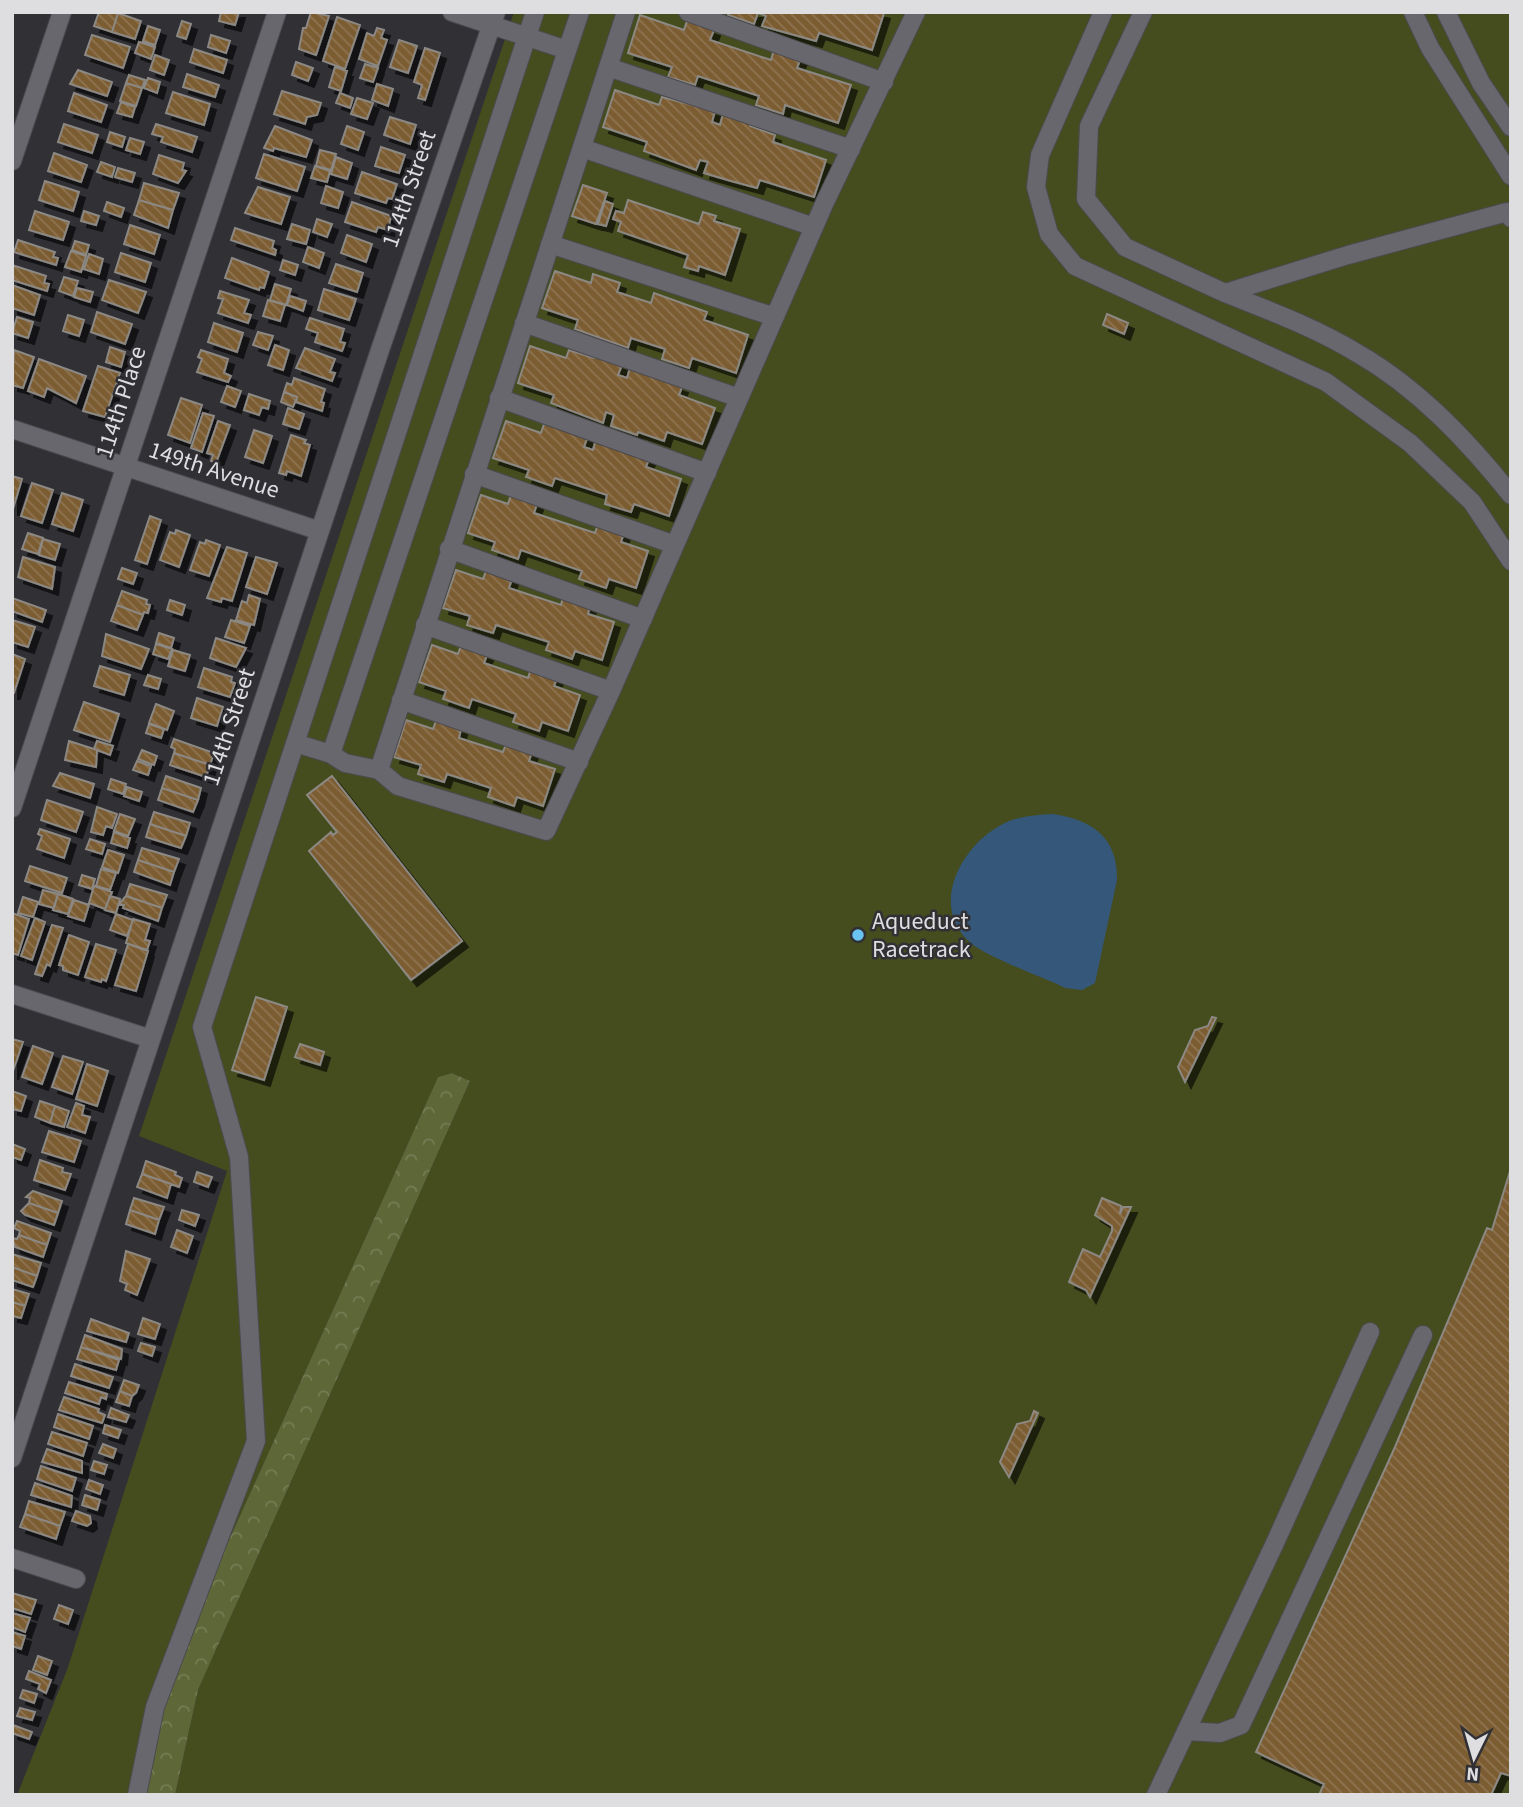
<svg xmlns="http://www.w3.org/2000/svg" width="1523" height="1807" font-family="'Source Sans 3',sans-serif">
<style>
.grass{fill:#454d1f}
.forest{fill:url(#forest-crowns)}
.water{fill:#34577a}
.building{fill:url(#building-back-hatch);stroke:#8c8883;stroke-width:2;filter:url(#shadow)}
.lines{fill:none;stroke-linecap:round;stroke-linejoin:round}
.minor-casing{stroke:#4b4b4f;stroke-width:20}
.minor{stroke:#67676d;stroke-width:18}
.poi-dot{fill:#6bc3f2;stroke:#303035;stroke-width:2.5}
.labels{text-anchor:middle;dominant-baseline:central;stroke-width:5;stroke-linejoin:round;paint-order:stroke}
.street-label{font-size:24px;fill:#dedee1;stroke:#303035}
.poi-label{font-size:24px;fill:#dedee1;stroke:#303035;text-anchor:start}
</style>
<defs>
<pattern id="forest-crowns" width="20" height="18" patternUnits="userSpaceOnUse" patternTransform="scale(1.75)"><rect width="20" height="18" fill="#5e6737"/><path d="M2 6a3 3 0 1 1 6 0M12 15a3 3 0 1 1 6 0" fill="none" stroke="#757c54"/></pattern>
<pattern id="building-back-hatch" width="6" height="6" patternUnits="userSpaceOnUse" patternTransform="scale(1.75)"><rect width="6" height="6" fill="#7c5d33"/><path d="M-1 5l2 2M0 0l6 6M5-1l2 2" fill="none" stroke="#8e7450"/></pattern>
<filter id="shadow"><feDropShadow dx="6" dy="6" stdDeviation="0" flood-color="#0009"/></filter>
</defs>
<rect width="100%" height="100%" fill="#303035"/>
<path class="grass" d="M514,12H1511V1795H175L198,1690L470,1081L452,1073L438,1077L206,1591L145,1795H17L67,1670L227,1171L139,1136Z"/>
<path class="forest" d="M452,1073L470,1081L198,1690L175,1795H145L160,1712L206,1591L438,1077Z"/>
<path class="water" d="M1053,814C1093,820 1118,838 1117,880L1095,983L1082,990L1065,988C1043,977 989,958 972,944C928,908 960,847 1001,825C1017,816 1035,815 1053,814Z"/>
<path class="building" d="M99,12L118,13L112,32L94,26Z
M221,12H239L235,25L219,21Z
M311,12L329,16L316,55L299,49L303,28H306Z
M728,12H881L884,13L872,50L819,33L816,41L762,26L766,16L758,13L754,24L728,15Z
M118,13L141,21L135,39L112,32Z
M640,15L684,30L687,21L714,30L710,40L771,60L774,50L801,58L797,68L851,85L838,123L785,105L783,114L756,105L759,96L698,76L695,85L668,77L672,67L628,53Z
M337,17L360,25L345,69L323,61Z
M182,21L191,24L186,39L177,36Z
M148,26L160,30L155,45L143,41Z
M377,28L384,30L381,38L387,40L378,66L359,59L367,33L374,36Z
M92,35L130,47L123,68L85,55Z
M211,35L230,41L226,53L208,47Z
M399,40L417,46L408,73L390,67Z
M139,42L155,47L151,59L135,53Z
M425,48L440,53L425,100L418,98L422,85L414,82Z
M194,49L227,60L223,73L190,62Z
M155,55L169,60L164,75L150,70Z
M296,62L313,68L308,81L292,75Z
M365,64L378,68L373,82L360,78Z
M335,67L347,71L341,91L329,87Z
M78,70L112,82L107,96L70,84Z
M187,74L219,85L215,97L183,87Z
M129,75L145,80L142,88L126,83Z
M148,78L160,82L157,93L144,88Z
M126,83L142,88L136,106L120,101Z
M377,84L393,89L388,106L372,100Z
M615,90L659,105L662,97L715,111L712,122L720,125L723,114L751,123L750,126L775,135L773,142L826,160L814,197L760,180L757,188L731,181L704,173L708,162L700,160L696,170L644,151L647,142L603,127Z
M282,91L321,103L317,115L307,117L305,124L274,114Z
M173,92L210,104L204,125L166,113Z
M74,93L107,105L101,122L68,111Z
M340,93L353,98L350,108L336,103Z
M357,98L373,103L367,119L351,114Z
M121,102L135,107L132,117L117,113Z
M390,117L416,125L410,144L384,135Z
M64,124L98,135L92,153L58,142Z
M156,124L197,137L192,152L161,142L163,137L152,134Z
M275,126L312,140L306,157L274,148L273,151L264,148Z
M347,126L364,132L358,150L341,144Z
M110,132L125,137L122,147L107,142Z
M130,138L144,142L140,154L126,150Z
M381,147L405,155L399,173L375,166Z
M320,150L336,154L331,170L316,166Z
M54,153L87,165L81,182L48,171Z
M264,154L305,167L297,191L256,178Z
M159,155L184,163L182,170L186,171L178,183L153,174Z
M336,157L352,163L347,179L331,174Z
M101,162L115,167L112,177L97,172Z
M315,166L330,171L327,182L311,178Z
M118,168L135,173L132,182L115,177Z
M362,172L397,184L392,199L388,198L386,203L355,193Z
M45,181L79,192L73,211L39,200Z
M144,183L179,193L173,210L139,200Z
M583,185L607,193L596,224L572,216Z
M326,186L343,192L338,208L321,203Z
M258,187L290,197L281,224L245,213Z
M139,200L173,210L168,228L134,215Z
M628,200L699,224L703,212L716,216L714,221L740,229L725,275L699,266L698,271L684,267L688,255L618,231L621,222L613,219L616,211L624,213Z
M605,201L613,204L606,226L598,224Z
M107,202L124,208L121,217L104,211Z
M352,202L391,216L388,230L378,227L376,232L345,222Z
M35,211L69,222L63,240L29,230Z
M84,211L99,216L96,225L81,221Z
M317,219L332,224L327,237L313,232Z
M292,224L310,230L306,244L287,239Z
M130,225L160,235L154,254L124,244Z
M235,228L274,241L272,248L276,250L275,255L231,240Z
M347,235L372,244L366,262L341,253Z
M18,240L55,252L53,257L58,258L56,265L14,252Z
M75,241L89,245L86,255L72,250Z
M308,247L324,253L319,268L303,262Z
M71,251L86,256L81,272L65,267Z
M121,253L151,263L145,282L115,272Z
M89,254L103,259L99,274L84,269Z
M232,258L269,272L264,288L260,287L259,290L225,278Z
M283,260L298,265L295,275L280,270Z
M336,264L363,273L357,292L329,283Z
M12,265L46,276L44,283L49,284L47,291L12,280Z
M555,271L591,283L593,274L620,283L617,292L651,303L654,293L707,312L704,320L748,335L736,373L692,358L689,368L662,359L665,349L631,338L628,348L575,329L578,320L542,308Z
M64,277L78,281L73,296L59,291Z
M109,280L146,292L138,313L102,300Z
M275,284L291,289L286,305L270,300Z
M12,285L40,295L34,315L12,308Z
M77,288L93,292L90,302L74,297Z
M324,289L356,299L349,320L318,310Z
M220,291L249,300L244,313L251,315L248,323L218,313L223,299L218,298Z
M290,296L306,301L303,311L287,305Z
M268,300L285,305L280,321L263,316Z
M97,312L132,324L125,344L91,332Z
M1107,314L1128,323L1124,334L1103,325Z
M68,315L84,320L79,336L63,331Z
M17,317L33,322L28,338L12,333Z
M310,318L344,329L340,342L345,343L342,351L315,342L318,333L306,329Z
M214,323L243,333L237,352L208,342Z
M258,332L273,336L268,350L253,345Z
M275,345L289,350L283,370L268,365Z
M530,346L566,358L569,350L594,358L595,356L622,365L618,375L627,378L630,368L682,387L679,395L715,408L702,444L667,432L664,441L638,432L637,435L611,426L614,415L606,412L603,423L551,403L554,395L518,383Z
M110,347L125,352L121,367L106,362Z
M305,348L335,359L330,372L335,373L332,381L296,368Z
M14,350L34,357L23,388L12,385Z
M201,350L228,359L224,373L231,376L228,382L197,372L202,359L198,357Z
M39,359L86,376L76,403L47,388L44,397L28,391Z
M98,366L120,373L105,417L83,411Z
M294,378L325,389L321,402L324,403L322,411L296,402L297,397L284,392L287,383L292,385Z
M227,386L241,391L235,407L221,402Z
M284,392L297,397L293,407L281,402Z
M249,394L270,401L268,409L262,407L259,415L244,410Z
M181,398L202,405L190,443L168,435Z
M288,408L304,414L299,429L283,424Z
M203,413L214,416L202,452L191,448Z
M218,421L230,425L216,463L211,461L213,455L207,453Z
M506,421L541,433L544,424L571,431L588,436L584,447L593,450L596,439L649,459L646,467L681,479L669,516L634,504L631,512L605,504L607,495L555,478L552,486L526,477L529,470L493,458Z
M254,430L272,436L263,463L245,457Z
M291,435L306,440L304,443L310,445L301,476L287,471L286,475L279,473Z
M12,476L22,479L13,509H12Z
M32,483L53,490L42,523L21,516Z
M62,493L83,500L73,531L52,524Z
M481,495L508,504L511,495L537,504L534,513L595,533L598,524L624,533L621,542L648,551L636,588L609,579L606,588L579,579L582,571L521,550L518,559L492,550L495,542L468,533Z
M150,516L161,520L147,564L135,560Z
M176,530L190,535L179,567L160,560L170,532L175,534Z
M28,533L43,538L38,554L22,549Z
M43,539L60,544L55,560L39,555Z
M206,540L220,545L209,576L190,570L200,542L205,544Z
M227,547L247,553L232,601L222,598L221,602L207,598Z
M23,557L55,567L52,589L18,577Z
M256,557L277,563L267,594L246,587Z
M122,568L137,573L133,584L118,579Z
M456,570L483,579L486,571L512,579L509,588L561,605L563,597L590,606L588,614L614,622L602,660L575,651L572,659L546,650L549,642L496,625L493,633L467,625L470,616L443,608Z
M122,591L147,600L146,604L150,605L148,613L144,612L143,615L117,605Z
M249,595L260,599L254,625L236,620L242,601L247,603Z
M12,598L46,610L42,622L12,611Z
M170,600L185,605L182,615L167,610Z
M117,605L143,615L137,630L111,621Z
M12,620L35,627L28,647L12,642Z
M231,620L250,626L244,643L225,637Z
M159,633L174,638L171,648L156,643Z
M106,634L149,649L141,669L102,656Z
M216,638L246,648L236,667L210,658Z
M156,644L172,649L168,659L153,654Z
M432,645L458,654L461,646L487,655L484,663L528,678L531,669L557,678L554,686L580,695L568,731L542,722L539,731L513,722L516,714L472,699L469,708L443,699L446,691L419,682Z
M173,650L190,655L185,671L168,666Z
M12,654L25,659L14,693H12Z
M100,666L130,675L124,695L94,686Z
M204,668L232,677L231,682L235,683L230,697L198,687Z
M148,675L161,679L158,689L144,685Z
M197,698L223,707L217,726L191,718Z
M84,702L119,714L110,742L74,730Z
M156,704L174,711L167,730L149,723Z
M406,720L433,729L436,721L461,729L459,738L503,752L506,744L532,752L529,761L555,769L543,806L517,797L514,806L488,797L491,788L447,774L444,782L418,774L421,765L394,757Z
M149,724L164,729L161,738L146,733Z
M174,739L214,753L210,765L174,753L175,749L171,747Z
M69,741L97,750L96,767L65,760Z
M97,741L113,746L110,755L94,749Z
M142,750L157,756L154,765L138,759Z
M174,753L210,765L206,777L170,765Z
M137,761L151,766L148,775L133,770Z
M60,773L94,784L90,798L53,786Z
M166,776L201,788L198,800L162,788Z
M332,776L462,941L411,980L309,851L331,832L333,835L337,832L307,795Z
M111,779L126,784L123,794L108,789Z
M127,787L142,792L139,801L124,796Z
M162,788L198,800L193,812L158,800Z
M47,800L83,812L76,832L41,820Z
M97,807L117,814L112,828L106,826L103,835L91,832Z
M154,812L190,823L186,836L150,824Z
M120,814L135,819L128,836L114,831Z
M150,824L186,836L181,848L146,837Z
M40,829L70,839L64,858L37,849L42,836L38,834Z
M114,832L130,838L127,848L111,843Z
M90,839L105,844L102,854L86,849Z
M142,848L179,859L174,872L138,860Z
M108,850L124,855L118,873L102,867Z
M138,860L174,872L170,885L134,872Z
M30,866L67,878L62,893L25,881Z
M101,869L116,873L110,890L96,886Z
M82,875L95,879L92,889L79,885Z
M130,884L167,895L162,908L126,896Z
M94,886L112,892L105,909L89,903Z
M43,890L58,894L54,908L39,904Z
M58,894L73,899L68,914L53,910Z
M110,896L120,899L116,913L105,910Z
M126,896L162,908L158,921L123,908L124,905L119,904Z
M23,897L38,902L33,917L18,913Z
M74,900L89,905L84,921L68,916Z
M12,913L29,919L18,955L12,953Z
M116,914L133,920L127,936L110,930Z
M35,918L45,922L32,960L21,956Z
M133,919L150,924L145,940L150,941L147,950L126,943Z
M52,925L63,928L50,966L47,964L42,976L35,974Z
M69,935L89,942L78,975L63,970V966L59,965Z
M96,944L116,950L106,981L102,979L101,982L85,977Z
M128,944L148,951L136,991L115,985Z
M256,997L287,1007L264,1080L232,1070Z
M1212,1017L1216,1018L1185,1082L1178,1067L1195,1030L1208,1026Z
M12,1039L23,1042L12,1074Z
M300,1044L324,1052L320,1065L295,1057Z
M33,1046L53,1053L42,1084L22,1077Z
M63,1056L83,1062L72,1094L52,1087Z
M87,1064L108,1071L97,1106L76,1099Z
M12,1091L26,1096L21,1111L12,1109Z
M40,1101L55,1106L50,1123L35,1117Z
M76,1103L84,1106L82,1115L90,1117L85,1133L67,1127Z
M55,1106L69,1111L64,1127L50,1123Z
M49,1131L81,1141L74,1162L42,1152Z
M12,1144L25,1149L21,1160L12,1157Z
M40,1160L63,1168L62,1172L71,1174L65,1190L34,1180Z
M146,1161L176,1172L175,1175L182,1178L179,1187L142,1174Z
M1511,1168V1776L1501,1773L1491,1795H1319L1324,1784L1256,1752L1395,1447L1487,1228L1492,1230Z
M197,1172L212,1177L208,1187L194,1182Z
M142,1174L171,1184L167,1198L137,1187Z
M33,1191L62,1201L58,1213L29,1203L30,1198L26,1197Z
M134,1198L164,1207L159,1220L130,1210Z
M1102,1198L1121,1206L1120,1214L1123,1207H1131L1090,1297L1086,1290L1069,1282L1083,1249L1100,1257L1112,1231V1226L1095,1215Z
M29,1203L58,1213L54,1225L25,1215L21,1211Z
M130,1210L159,1220L155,1234L126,1224Z
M182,1210L199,1215L195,1226L179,1220Z
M17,1221L51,1233L47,1245L19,1235L20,1231L14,1228Z
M177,1230L193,1236L187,1253L171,1247Z
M19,1235L47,1245L43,1257L15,1247L12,1238L17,1239Z
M126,1251L150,1259L137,1295L125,1290L127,1284L120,1281Z
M12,1254L41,1263L37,1276L12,1267Z
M12,1267L37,1276L33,1287L12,1280Z
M12,1289L29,1294L25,1306L12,1302Z
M12,1302L25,1306L21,1318L12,1316Z
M143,1318L160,1324L155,1339L138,1334Z
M91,1319L129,1333L126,1342L87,1331Z
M85,1335L122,1349L121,1359L81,1347Z
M141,1343L155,1347L152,1356L138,1351Z
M81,1347L119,1360L116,1370L77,1359Z
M75,1364L113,1377L109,1388L71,1376Z
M124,1380L139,1385L136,1393L132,1396L120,1391Z
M69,1382L107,1394L106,1399L101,1397L99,1404L65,1393Z
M120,1391L132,1396L129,1406L116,1402Z
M64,1397L99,1409L98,1412L105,1415L102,1423L59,1410Z
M111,1408L129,1415L126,1422L108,1417Z
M1034,1411L1038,1413L1009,1477L1000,1462L1017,1424L1030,1421Z
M58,1414L93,1426L89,1439L54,1427Z
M105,1425L121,1430L118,1438L103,1433Z
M52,1432L87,1443L83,1456L48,1444Z
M103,1444L116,1449L113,1458L99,1453Z
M47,1449L82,1461V1473L42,1462Z
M94,1461L107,1465L104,1474L91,1470Z
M41,1466L76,1478L72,1491L37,1479Z
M89,1480L103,1485L100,1494L86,1489Z
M35,1483L72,1496L71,1507L31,1495Z
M85,1495L100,1500L97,1510L82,1505Z
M29,1501L65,1512L60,1526L25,1514Z
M76,1511L90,1516L91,1523L87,1526L72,1521Z
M25,1514L60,1526L56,1539L20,1527Z
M12,1593L36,1600L31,1614L12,1608Z
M59,1605L73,1610L68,1624L54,1619Z
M12,1613L30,1618L25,1632L12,1627Z
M12,1632L25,1636L21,1649L12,1646Z
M38,1656L52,1661L47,1675L33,1670Z
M29,1671L51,1680L46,1693L38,1689L40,1684L26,1679Z
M23,1690L37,1694L34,1703L20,1698Z
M20,1708L35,1712L32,1720L17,1716Z
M13,1725L32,1732L29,1739L12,1733Z"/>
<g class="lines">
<g class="minor-casing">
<path id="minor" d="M452,12L567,50
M626,12L379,770L398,786L546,831L611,691L825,202L916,12
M688,12L884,82
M1103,12L1040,155L1036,187L1049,234L1075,266L1326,382L1410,443L1472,502L1511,561
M1143,12L1089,126L1086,199L1125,247L1225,293
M1413,12L1430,48L1511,176
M1446,12L1481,83L1511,127
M608,67L851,149
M582,148L814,227
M12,161L62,12
M1511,218L1507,212L1348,255L1225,293C1270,311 1316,328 1357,353C1418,388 1468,441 1511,495
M550,244L775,317
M524,323L739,398
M499,398L707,473
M12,429L320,531
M474,474L675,545
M449,549L643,619
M425,625L611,691
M401,700L579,762
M295,743L331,754L580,12
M331,754L345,763L379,770
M12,808L277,12
M12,994L151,1039
M12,1458L381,347L496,12
M12,1558L76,1579
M1186,1731L1220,1733L1241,1725L1423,1335
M137,1795L155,1707L256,1441L239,1157L202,1027L535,12
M1156,1795L1275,1543L1370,1332"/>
</g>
<use href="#minor" class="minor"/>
</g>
<circle class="poi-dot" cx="858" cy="935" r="7"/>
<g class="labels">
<g class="street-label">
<text transform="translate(409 189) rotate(-71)">114th Street</text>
<text transform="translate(121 402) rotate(-72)">114th Place</text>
<text transform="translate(214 470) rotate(18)">149th Avenue</text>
<text transform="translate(229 727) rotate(-72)">114th Street</text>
</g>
<g class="poi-label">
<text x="872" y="921">Aqueduct<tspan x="872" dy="28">Racetrack</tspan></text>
</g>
</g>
<rect width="1523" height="1807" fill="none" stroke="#dedee1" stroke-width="28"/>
<g transform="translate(1474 1758) rotate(185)" stroke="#303035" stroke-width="5" paint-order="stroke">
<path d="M0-5L12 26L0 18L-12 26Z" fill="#dedee1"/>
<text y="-10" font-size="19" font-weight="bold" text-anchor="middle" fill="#dedee1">N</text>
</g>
</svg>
